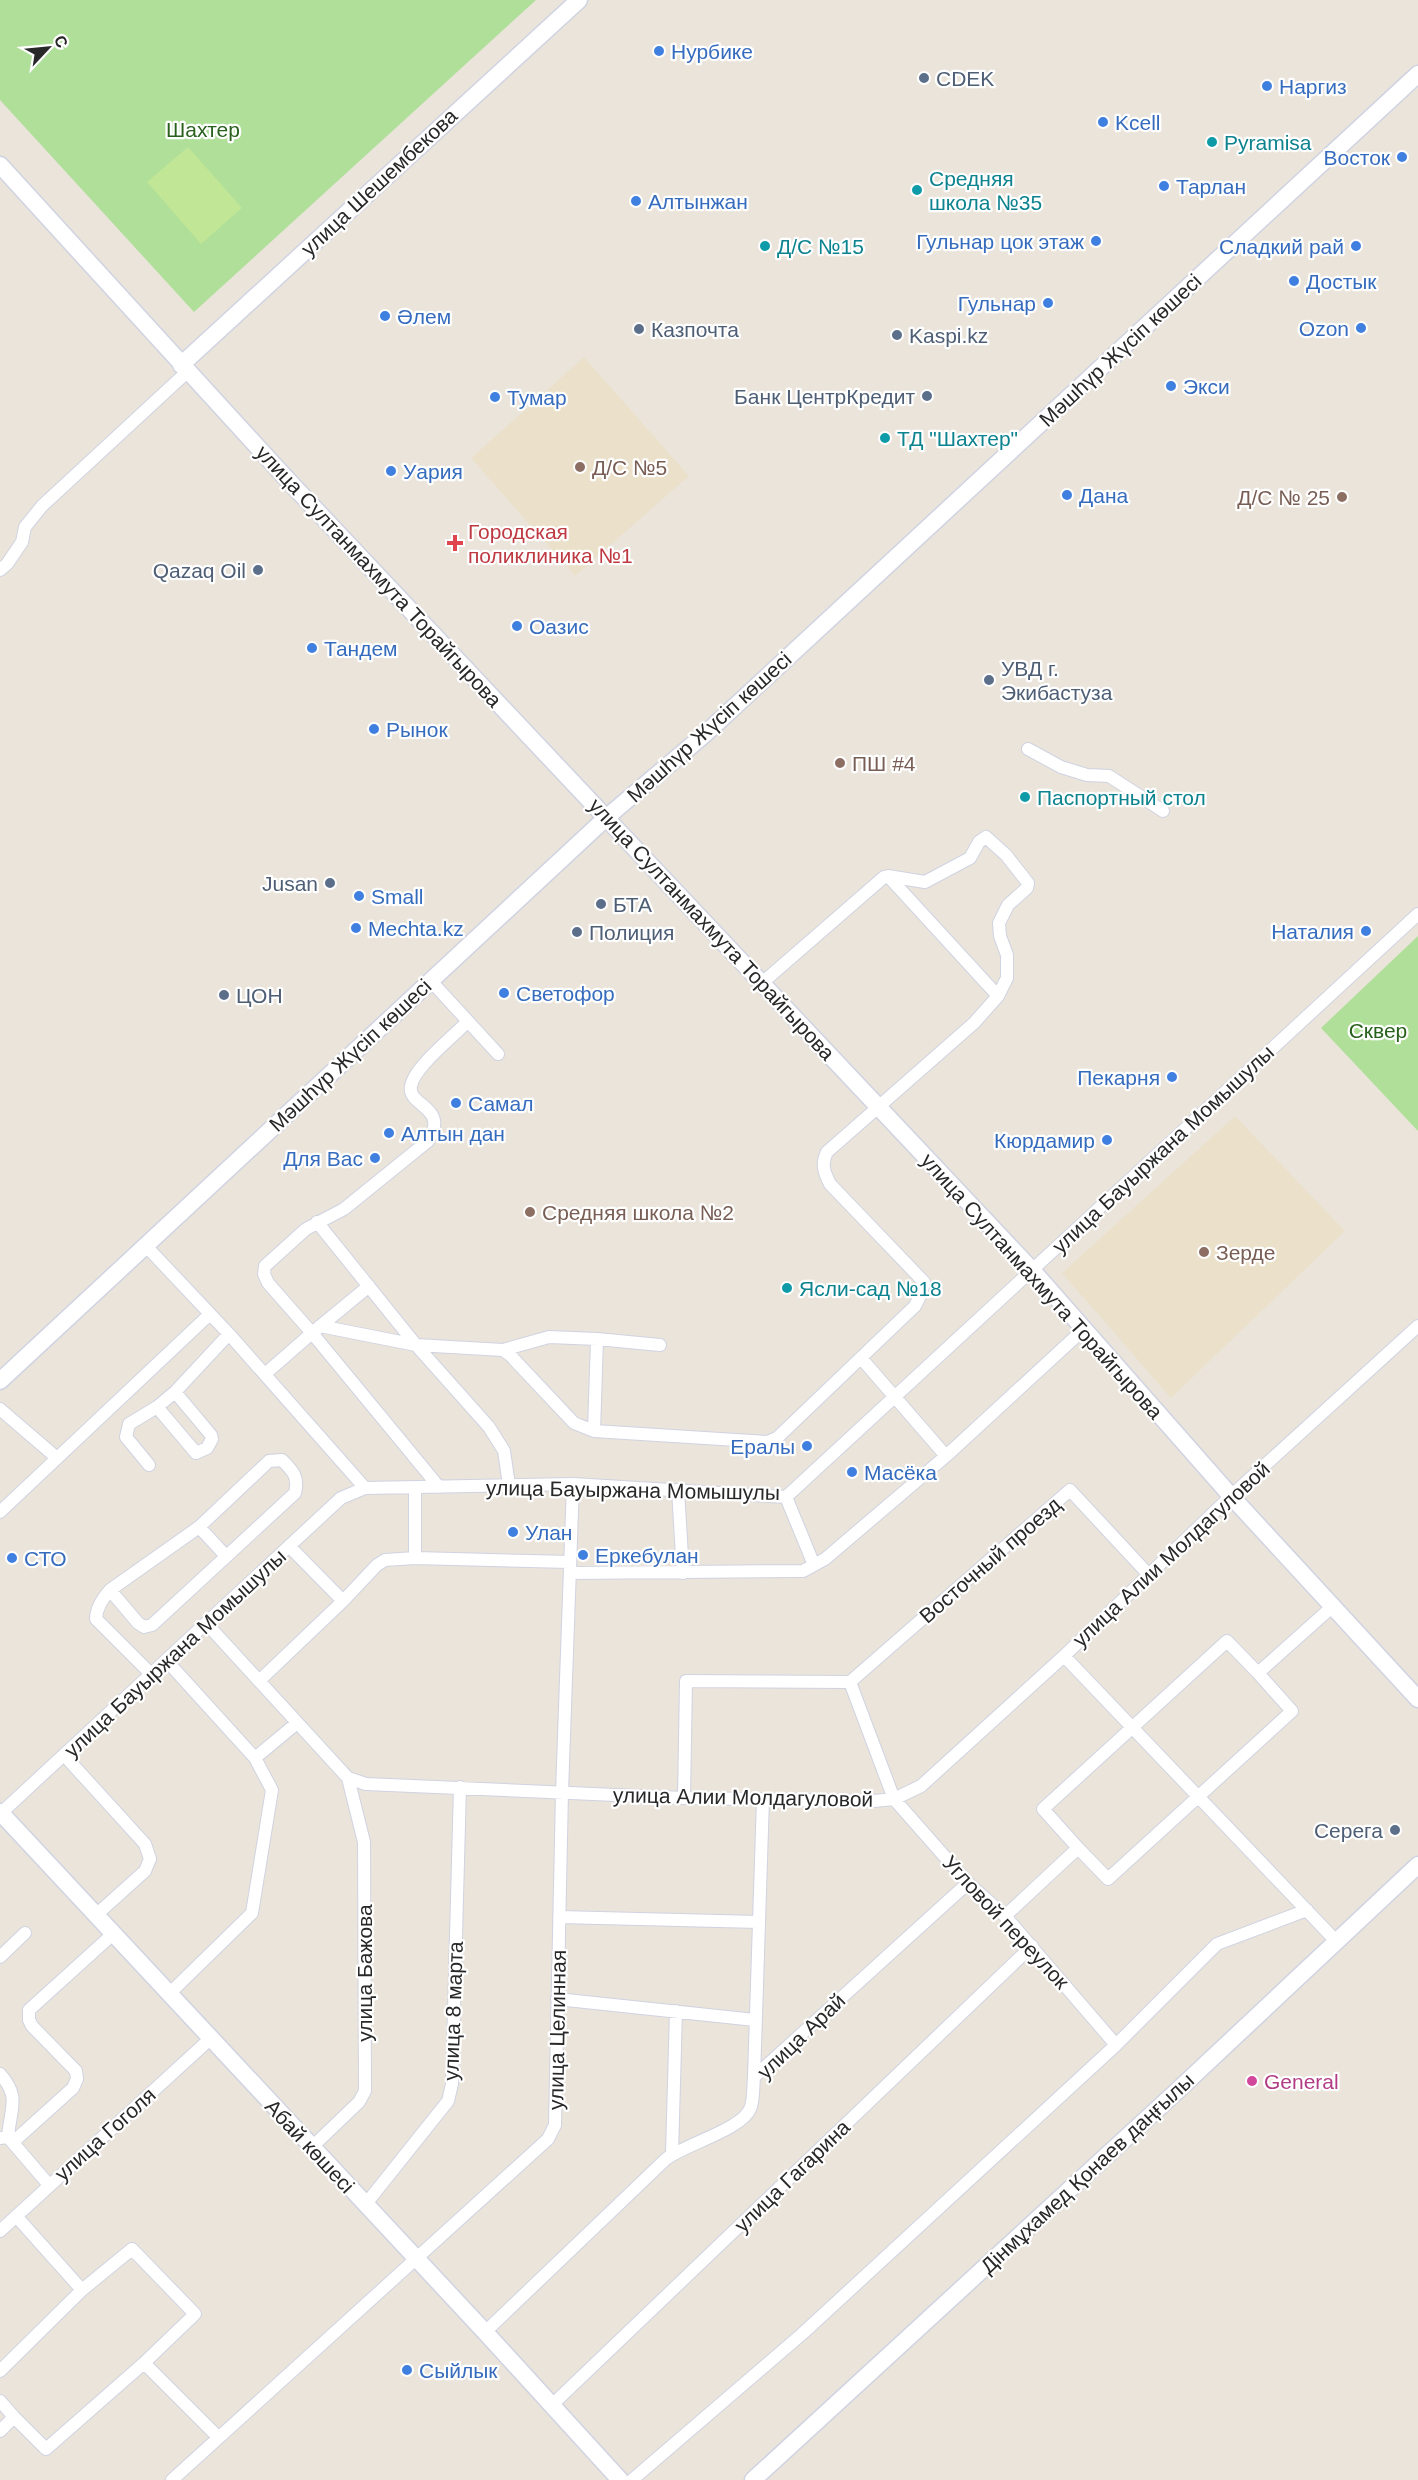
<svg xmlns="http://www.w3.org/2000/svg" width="1418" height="2480" font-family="Arial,sans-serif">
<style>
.education{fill:#ebe1ca}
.green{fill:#afdf99}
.pitch{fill:#c1e695}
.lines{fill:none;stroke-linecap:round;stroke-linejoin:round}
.street-casing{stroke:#d0d3e1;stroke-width:14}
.secondary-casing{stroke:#d0d3e1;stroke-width:19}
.street{stroke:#fff;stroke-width:12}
.secondary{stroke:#fff;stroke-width:16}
.shop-dot{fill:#3f7fe0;stroke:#fff;stroke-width:2}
.service-dot{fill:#5c6f8a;stroke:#fff;stroke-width:2}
.culture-dot{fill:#0f9aa8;stroke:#fff;stroke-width:2}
.education-dot{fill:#8d6e63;stroke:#fff;stroke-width:2}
.health-dot{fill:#e0444e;stroke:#fff;stroke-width:2}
.hotel-dot{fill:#d1479c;stroke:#fff;stroke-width:2}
.labels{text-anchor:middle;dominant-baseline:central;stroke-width:4.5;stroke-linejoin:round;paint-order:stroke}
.shop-label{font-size:21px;fill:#366cbe;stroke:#fff;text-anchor:start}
.service-label{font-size:21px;fill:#4e5e75;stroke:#fff;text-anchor:start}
.park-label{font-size:21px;fill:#29611d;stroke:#fff}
.culture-label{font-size:21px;fill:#0d838f;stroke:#fff;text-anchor:start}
.street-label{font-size:21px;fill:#282828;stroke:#fff}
.education-label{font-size:21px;fill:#785e54;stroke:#fff;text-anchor:start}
.health-label{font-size:21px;fill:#be3a42;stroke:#fff;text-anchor:start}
.hotel-label{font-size:21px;fill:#b23c85;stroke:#fff;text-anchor:start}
</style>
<rect width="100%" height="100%" fill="#eae4db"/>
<path class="education" d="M584,357L689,476L575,576L471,458Z
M1235,1116L1345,1231L1171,1398L1062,1273Z"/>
<path class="green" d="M0,0H536L194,312L0,100Z
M1418,936V1131L1321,1028Z"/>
<path class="pitch" d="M188,147L242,208L201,244L147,182Z"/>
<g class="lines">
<g class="street-casing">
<path id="street" d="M0,570L7,564L22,542L25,527L42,506L187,372
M1028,749L1061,767L1087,775L1109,776L1163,811
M888,876L998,996
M431,981L498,1054
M317,1222L416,1345L489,1427L504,1451L509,1485
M146,1246L229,1334L365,1488
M369,1286L312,1333L439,1487
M320,1326L416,1345L503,1350L510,1355L574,1423L594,1431L767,1442L777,1438L915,1306L921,1294L924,1282L830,1184C824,1172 821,1164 827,1152L974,1023L998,996L1007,978V955L1000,936L999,923L1008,905L1027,888L1028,883L1006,855L986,837L979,842L970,858L925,882L888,876L884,877L762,983
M503,1350L549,1337L597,1339L660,1345
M861,1358L946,1456
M265,1374L312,1333L268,1283L264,1274L265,1266L306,1229L344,1209L428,1141C450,1106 407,1107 411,1086C414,1067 453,1037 467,1022
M157,1407L196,1453L207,1448L212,1439L211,1435L175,1392
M0,1409L57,1458
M594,1431L597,1339
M149,1465L126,1437L129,1424L157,1407L175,1392L229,1334
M678,1490L683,1573
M786,1497L814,1565
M0,1512L210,1314
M199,1527L226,1556
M289,1546L343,1601
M415,1558V1487
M570,1573L803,1571L825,1559L946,1456L1084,1329
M110,1590L138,1623L144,1627L152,1625L295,1493C299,1477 293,1471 282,1460L269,1461L199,1527L110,1590C103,1598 96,1608 96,1619L151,1674
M206,1623L348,1778L366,1784L684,1798L874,1801L894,1799L921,1786L1064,1656L1231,1496L1418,1326
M1064,1656L1336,1941
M166,1660L255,1758
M259,1681L343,1601L377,1565L385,1560L415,1558L570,1562
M850,1682L1070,1490L1149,1575
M64,1755L145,1844L150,1859L145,1871L96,1915
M684,1798L686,1681L850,1682L894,1799L968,1883L1005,1916L1116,2045
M0,1814L341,1498L365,1488L573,1484L786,1497L1418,914
M1078,1848L1043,1809L1227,1641L1258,1673
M1005,1916L1078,1848L1108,1879L1292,1711L1258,1673L1333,1606
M559,1917L759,1922
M0,1957L25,1933
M169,1994L252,1913L272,1790L255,1758L297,1723
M557,1999L755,2020
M0,2074C21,2097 10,2109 8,2137
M754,2077L763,1799
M0,2138L8,2137L49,2185
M13,2142L73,2088L77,2079L76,2071L32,2026L29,2020V2010L113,1934
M312,2147L359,2102L365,2091L364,1842L348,1778
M672,2154L676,2011
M365,2205L448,2101L452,2084L460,1787
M16,2216L82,2290L132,2249L195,2314L144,2363L218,2437
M0,2231L210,2039
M485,2332L666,2159C686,2144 742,2129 750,2109C754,2101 753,2086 754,2077L968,1883
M0,2371L82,2290
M0,2401L14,2417
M552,2405L1032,1946
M0,2431L14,2417L46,2449L144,2363
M172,2480L548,2139L555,2125L562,1792L573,1484
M632,2480L802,2334L1116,2045L1217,1944L1307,1910"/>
</g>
<g class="secondary-casing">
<path id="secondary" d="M0,165L285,477L1032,1270L1231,1496L1418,1699
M181,365L579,0
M0,1381L607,817L705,734L1418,74
M0,1812L485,2332L620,2480
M753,2480L1177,2091L1418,1865"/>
</g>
<use href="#street" class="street"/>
<use href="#secondary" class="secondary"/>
</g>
<g class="shop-dot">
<circle cx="659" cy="51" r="6"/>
<circle cx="1267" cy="86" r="6"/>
<circle cx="1103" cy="122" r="6"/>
<circle cx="1402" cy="157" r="6"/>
<circle cx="1164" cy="186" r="6"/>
<circle cx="636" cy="201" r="6"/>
<circle cx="1096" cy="241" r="6"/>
<circle cx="1356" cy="246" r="6"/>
<circle cx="1294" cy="281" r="6"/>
<circle cx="1048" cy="303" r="6"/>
<circle cx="385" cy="316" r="6"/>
<circle cx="1361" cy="328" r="6"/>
<circle cx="1171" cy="386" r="6"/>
<circle cx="495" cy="397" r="6"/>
<circle cx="391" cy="471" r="6"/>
<circle cx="1067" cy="495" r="6"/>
<circle cx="517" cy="626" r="6"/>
<circle cx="312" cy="648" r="6"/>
<circle cx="374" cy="729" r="6"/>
<circle cx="359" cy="896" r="6"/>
<circle cx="356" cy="928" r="6"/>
<circle cx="1366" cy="931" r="6"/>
<circle cx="504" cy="993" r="6"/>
<circle cx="1172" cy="1077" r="6"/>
<circle cx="456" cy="1103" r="6"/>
<circle cx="389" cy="1133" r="6"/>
<circle cx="1107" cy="1140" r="6"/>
<circle cx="375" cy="1158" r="6"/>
<circle cx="807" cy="1446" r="6"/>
<circle cx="852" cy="1472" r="6"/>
<circle cx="513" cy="1532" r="6"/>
<circle cx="583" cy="1555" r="6"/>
<circle cx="12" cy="1558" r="6"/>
<circle cx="407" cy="2370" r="6"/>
</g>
<g class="service-dot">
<circle cx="924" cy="78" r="6"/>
<circle cx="639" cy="329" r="6"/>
<circle cx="897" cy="335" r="6"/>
<circle cx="927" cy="396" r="6"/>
<circle cx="258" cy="570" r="6"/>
<circle cx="989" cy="680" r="6"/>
<circle cx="330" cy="883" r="6"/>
<circle cx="601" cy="904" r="6"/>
<circle cx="577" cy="932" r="6"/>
<circle cx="224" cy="995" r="6"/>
<circle cx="1395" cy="1830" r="6"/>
</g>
<g class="culture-dot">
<circle cx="1212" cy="142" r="6"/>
<circle cx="917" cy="190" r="6"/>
<circle cx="765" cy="246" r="6"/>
<circle cx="885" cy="438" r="6"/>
<circle cx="1025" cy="797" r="6"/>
<circle cx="787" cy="1288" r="6"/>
</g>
<g class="education-dot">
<circle cx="580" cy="467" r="6"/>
<circle cx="1342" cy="497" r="6"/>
<circle cx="840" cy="763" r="6"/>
<circle cx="530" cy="1212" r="6"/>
<circle cx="1204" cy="1252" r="6"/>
</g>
<path class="health-dot" d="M452 534h6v6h6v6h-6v6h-6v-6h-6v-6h6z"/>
<circle class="hotel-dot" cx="1252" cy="2081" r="6"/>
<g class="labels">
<g class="shop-label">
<text x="671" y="51">Нурбике</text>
<text x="1279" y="86">Наргиз</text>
<text x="1115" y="122">Kcell</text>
<text x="1390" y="157" text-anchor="end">Восток</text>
<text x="1176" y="186">Тарлан</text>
<text x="648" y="201">Алтынжан</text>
<text x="1084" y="241" text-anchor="end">Гульнар цок этаж</text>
<text x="1344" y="246" text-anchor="end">Сладкий рай</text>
<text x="1306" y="281">Достык</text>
<text x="1036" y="303" text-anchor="end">Гульнар</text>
<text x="397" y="316">Әлем</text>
<text x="1349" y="328" text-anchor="end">Ozon</text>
<text x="1183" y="386">Экси</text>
<text x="507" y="397">Тумар</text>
<text x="403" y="471">Уария</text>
<text x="1079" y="495">Дана</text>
<text x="529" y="626">Оазис</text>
<text x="324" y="648">Тандем</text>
<text x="386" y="729">Рынок</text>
<text x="371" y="896">Small</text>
<text x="368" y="928">Mechta.kz</text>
<text x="1354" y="931" text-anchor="end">Наталия</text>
<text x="516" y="993">Светофор</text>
<text x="1160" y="1077" text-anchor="end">Пекарня</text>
<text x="468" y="1103">Самал</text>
<text x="401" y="1133">Алтын дан</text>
<text x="1095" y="1140" text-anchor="end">Кюрдамир</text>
<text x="363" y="1158" text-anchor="end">Для Вас</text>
<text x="795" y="1446" text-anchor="end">Ералы</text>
<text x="864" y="1472">Масёка</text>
<text x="525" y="1532">Улан</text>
<text x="595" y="1555">Еркебулан</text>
<text x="24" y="1558">СТО</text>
<text x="419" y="2370">Сыйлык</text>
</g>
<g class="service-label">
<text x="936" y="78">CDEK</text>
<text x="651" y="329">Казпочта</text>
<text x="909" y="335">Kaspi.kz</text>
<text x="915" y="396" text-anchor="end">Банк ЦентрКредит</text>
<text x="246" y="570" text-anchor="end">Qazaq Oil</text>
<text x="1001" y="668">УВД г.<tspan x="1001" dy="24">Экибастуза</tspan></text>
<text x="318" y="883" text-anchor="end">Jusan</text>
<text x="613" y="904">БТА</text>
<text x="589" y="932">Полиция</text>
<text x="236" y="995">ЦОН</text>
<text x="1383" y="1830" text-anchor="end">Серега</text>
</g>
<g class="park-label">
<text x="203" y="129">Шахтер</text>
<text x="1378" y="1030">Сквер</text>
</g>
<g class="culture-label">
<text x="1224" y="142">Pyramisa</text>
<text x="929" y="178">Средняя<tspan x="929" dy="24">школа №35</tspan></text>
<text x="777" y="246">Д/С №15</text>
<text x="897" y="438">ТД "Шахтер"</text>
<text x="1037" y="797">Паспортный стол</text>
<text x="799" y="1288">Ясли-сад №18</text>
</g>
<g class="street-label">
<text transform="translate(379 182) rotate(-43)">улица Шешембекова</text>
<text transform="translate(1120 350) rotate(-43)">Мәшһүр Жүсіп көшесі</text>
<text transform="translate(379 576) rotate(47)">улица Султанмахмута Торайгырова</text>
<text transform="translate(709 727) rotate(-42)">Мәшһүр Жүсіп көшесі</text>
<text transform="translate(712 929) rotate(47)">улица Султанмахмута Торайгырова</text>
<text transform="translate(350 1055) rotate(-43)">Мәшһүр Жүсіп көшесі</text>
<text transform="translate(1163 1149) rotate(-43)">улица Бауыржана Момышулы</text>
<text transform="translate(1042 1286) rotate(48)">улица Султанмахмута Торайгырова</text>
<text transform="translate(633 1490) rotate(1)">улица Бауыржана Момышулы</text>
<text transform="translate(1171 1554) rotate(-43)">улица Алии Молдагуловой</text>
<text transform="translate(990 1560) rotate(-41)">Восточный проезд</text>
<text transform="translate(175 1653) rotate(-43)">улица Бауыржана Момышулы</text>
<text transform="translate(743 1797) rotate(1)">улица Алии Молдагуловой</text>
<text transform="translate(1006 1922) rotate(47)">Угловой переулок</text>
<text transform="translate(364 1973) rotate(-90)">улица Бажова</text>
<text transform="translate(453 2011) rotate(-88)">улица 8 марта</text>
<text transform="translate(557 2030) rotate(-89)">улица Целинная</text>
<text transform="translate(801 2036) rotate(-44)">улица Арай</text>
<text transform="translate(105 2134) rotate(-42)">улица Гоголя</text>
<text transform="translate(310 2146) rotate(47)">Абай көшесі</text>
<text transform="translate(1087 2173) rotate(-43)">Дінмұхамед Қонаев даңғылы</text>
<text transform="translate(792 2176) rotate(-44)">улица Гагарина</text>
</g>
<g class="education-label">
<text x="592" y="467">Д/С №5</text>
<text x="1330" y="497" text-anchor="end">Д/С № 25</text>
<text x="852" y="763">ПШ #4</text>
<text x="542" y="1212">Средняя школа №2</text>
<text x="1216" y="1252">Зерде</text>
</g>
<g class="health-label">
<text x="468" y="531">Городская<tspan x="468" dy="24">поликлиника №1</tspan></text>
</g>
<g class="hotel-label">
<text x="1264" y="2081">General</text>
</g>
</g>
<g transform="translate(48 48) rotate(64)" stroke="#ffffff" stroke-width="4.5" paint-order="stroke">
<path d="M0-4.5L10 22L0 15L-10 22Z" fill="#282828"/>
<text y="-9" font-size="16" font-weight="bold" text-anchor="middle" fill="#282828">С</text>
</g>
</svg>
